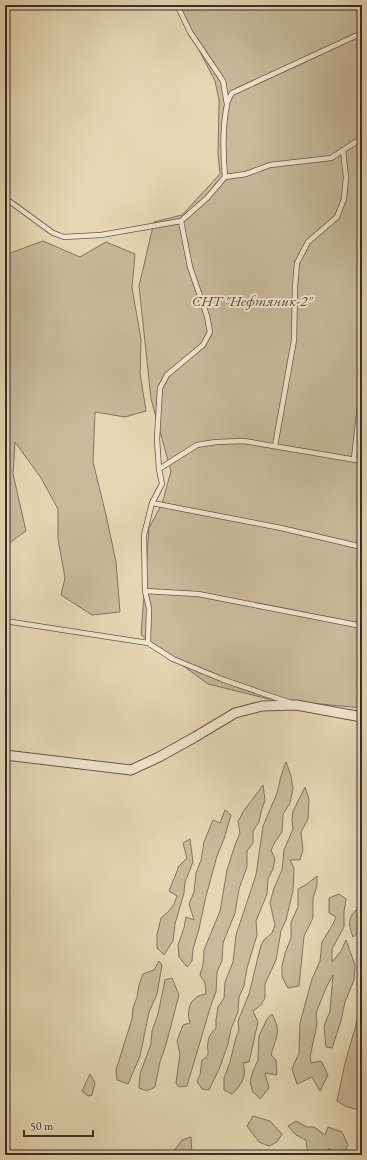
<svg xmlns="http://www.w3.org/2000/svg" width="367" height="1160" font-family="'EB Garamond',serif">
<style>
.green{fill:#c9ba9c;stroke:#827460}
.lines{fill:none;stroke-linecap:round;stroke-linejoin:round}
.service-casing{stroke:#655849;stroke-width:6}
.minor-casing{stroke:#655849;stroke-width:11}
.service{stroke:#efe5ce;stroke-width:4.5}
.minor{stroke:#efe5ce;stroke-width:9}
.labels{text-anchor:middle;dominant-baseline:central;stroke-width:4;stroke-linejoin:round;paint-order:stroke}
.park-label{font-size:15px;font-style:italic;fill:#57493d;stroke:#efe5ce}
</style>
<rect width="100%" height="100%" fill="#e6d7b4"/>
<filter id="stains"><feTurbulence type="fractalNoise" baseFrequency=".005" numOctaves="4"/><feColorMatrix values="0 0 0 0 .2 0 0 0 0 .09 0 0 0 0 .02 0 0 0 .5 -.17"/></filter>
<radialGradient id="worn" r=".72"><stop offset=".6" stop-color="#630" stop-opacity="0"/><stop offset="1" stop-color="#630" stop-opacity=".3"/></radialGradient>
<path class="green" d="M176,5H362V708L269,699L208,684L141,635L149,528L162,504L171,471L151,399L139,286L154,222L182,215L220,174L218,154L219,100L215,81Z
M43,241L80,257L106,242L135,254L132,288L141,339L140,373L146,411L125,417L95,412L93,462L106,515L116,562L120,612L92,615L61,595L65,578L58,539V509L41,478L15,442L13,474L26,531L5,546V255Z
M286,762L291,776L293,789L290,803L283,814L282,832L275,842L271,850L275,859L273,869L268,879L267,894L256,921L257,935L247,968L244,986L239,997L238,1012L231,1029L228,1044L220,1067L209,1090L202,1089L197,1081L200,1075L202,1060C212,1055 206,1051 208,1043C208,1037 212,1032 216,1028V1020L218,1007L224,998L225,982L233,962L236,935L256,875L263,826L277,793L281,776Z
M263,785L265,800L261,812L259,822L253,831V843L247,851V867L239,889L235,913L223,943L222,961L217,972L216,992L211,1005L187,1086L179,1087L176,1083L180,1054L177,1041L183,1025L190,1023C187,1015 188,1002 197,997C199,995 203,995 206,994L205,983L200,975L203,965L204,950L220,911L227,870L235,845L240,833L238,822L243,812Z
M305,787L309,799L308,819L301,832L303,850L300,860H290L294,868L293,891L286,920L281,931L276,960L265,984V998L261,1005L253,1011L258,1022L249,1062L243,1063C247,1077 242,1084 232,1094L224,1090V1078L230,1062L236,1037L239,1031L238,1021L249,994L261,945L264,940L272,933L275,925L270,903L274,888L282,870L284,850L293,829L292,820L293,811Z
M225,810L231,815L224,839L217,856L206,896L199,929L193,949L192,961L187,967L179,957L178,945L184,928L186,917L194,920L189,904L194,892L196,873L201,860L204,842L213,820L220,823Z
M190,839L193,862L185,882L184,893L175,924L173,941L164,955L157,948V935L161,918L168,912L174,904L177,896L169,891L179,866L187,858L183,843Z
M317,876V886L313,898V918L304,936L299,986L288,988L282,977V966L285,953L291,938V922L298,907V889L307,884Z
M339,894L346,899L344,912V927L332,949V962L341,951L346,940L355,965L354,980L345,1002L341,1021L332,1048L326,1047L324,1026L330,1011L333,975L326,988L316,1013L317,1024L310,1057L311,1063L321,1061L328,1075L320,1091L312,1077L297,1084L292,1069L299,1053L300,1023L312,979L320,961L322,942L333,924L336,917L329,913V898Z
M356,910L362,916V929L353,937C349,926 347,919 356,910Z
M159,961L162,965L157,994L149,1012L140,1056L128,1084L117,1080L116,1070L132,1019L133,1008L137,997L139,985L143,974L154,970Z
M172,978L179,995L165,1048L160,1062L155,1087L147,1091L139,1088L140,1074L151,1044L152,1031L158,1014L165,980Z
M362,993V1059L358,1068L360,1079L362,1077V1111L345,1106L337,1101L345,1063L358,1018L360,997Z
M272,1014C282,1033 276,1036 271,1055L276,1060L277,1075L265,1073L269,1088L260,1099L253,1092L250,1082L253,1071L258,1060L259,1036L267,1019Z
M90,1074L95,1083L92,1095L88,1096L82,1091Z
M253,1116L270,1121L282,1134L277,1142L269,1146L259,1142L247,1126Z
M296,1121L307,1127H314L325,1135L328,1127L342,1132L348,1145L343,1155H336L329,1148L326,1155H308L306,1140L296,1135L288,1126Z
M191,1137L192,1154L167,1155L174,1151L182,1140Z"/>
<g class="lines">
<g class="service-casing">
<path id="service" d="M177,5L190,32L223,81L227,104
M225,177C223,154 222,128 227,105C227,101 230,97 232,93L362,33
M5,198L53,233L64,237L101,235L181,221L207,198L225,177L246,174L270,165L331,158L362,138
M181,221L190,267L207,316L210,332L203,345L167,375L160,388L157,439L159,469L162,484L152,503L144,535L145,591L149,608L148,643L173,659L224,680L291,703
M275,446L294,340L295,287L297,263L308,242L337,217L344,199L346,177L343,150
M354,459L362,387
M159,469L197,445L216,442L244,441L362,461
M152,503L281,528L362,547
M145,591L198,594L362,626
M5,621L148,643"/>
</g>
<g class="minor-casing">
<path id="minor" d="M5,755L131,770L159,757L195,737L235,713L262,706L296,705L362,717"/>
</g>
<use href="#service" class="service"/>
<use href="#minor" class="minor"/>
</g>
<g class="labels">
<g class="park-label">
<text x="252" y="300">СНТ "Нефтяник-2"</text>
</g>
</g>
<rect width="367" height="1160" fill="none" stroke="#e6d7b4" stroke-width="20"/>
<rect x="6" y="6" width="355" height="1148" fill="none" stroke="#3a2d25" stroke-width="2"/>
<rect x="10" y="10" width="347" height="1140" fill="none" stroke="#3a2d25"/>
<path d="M24 1130v6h69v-6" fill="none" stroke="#3a2d25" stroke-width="2"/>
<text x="30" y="1130" font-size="12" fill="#3a2d25" stroke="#efe5ce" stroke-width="3" paint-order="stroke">50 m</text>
<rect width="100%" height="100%" filter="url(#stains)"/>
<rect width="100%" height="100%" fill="url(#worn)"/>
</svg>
